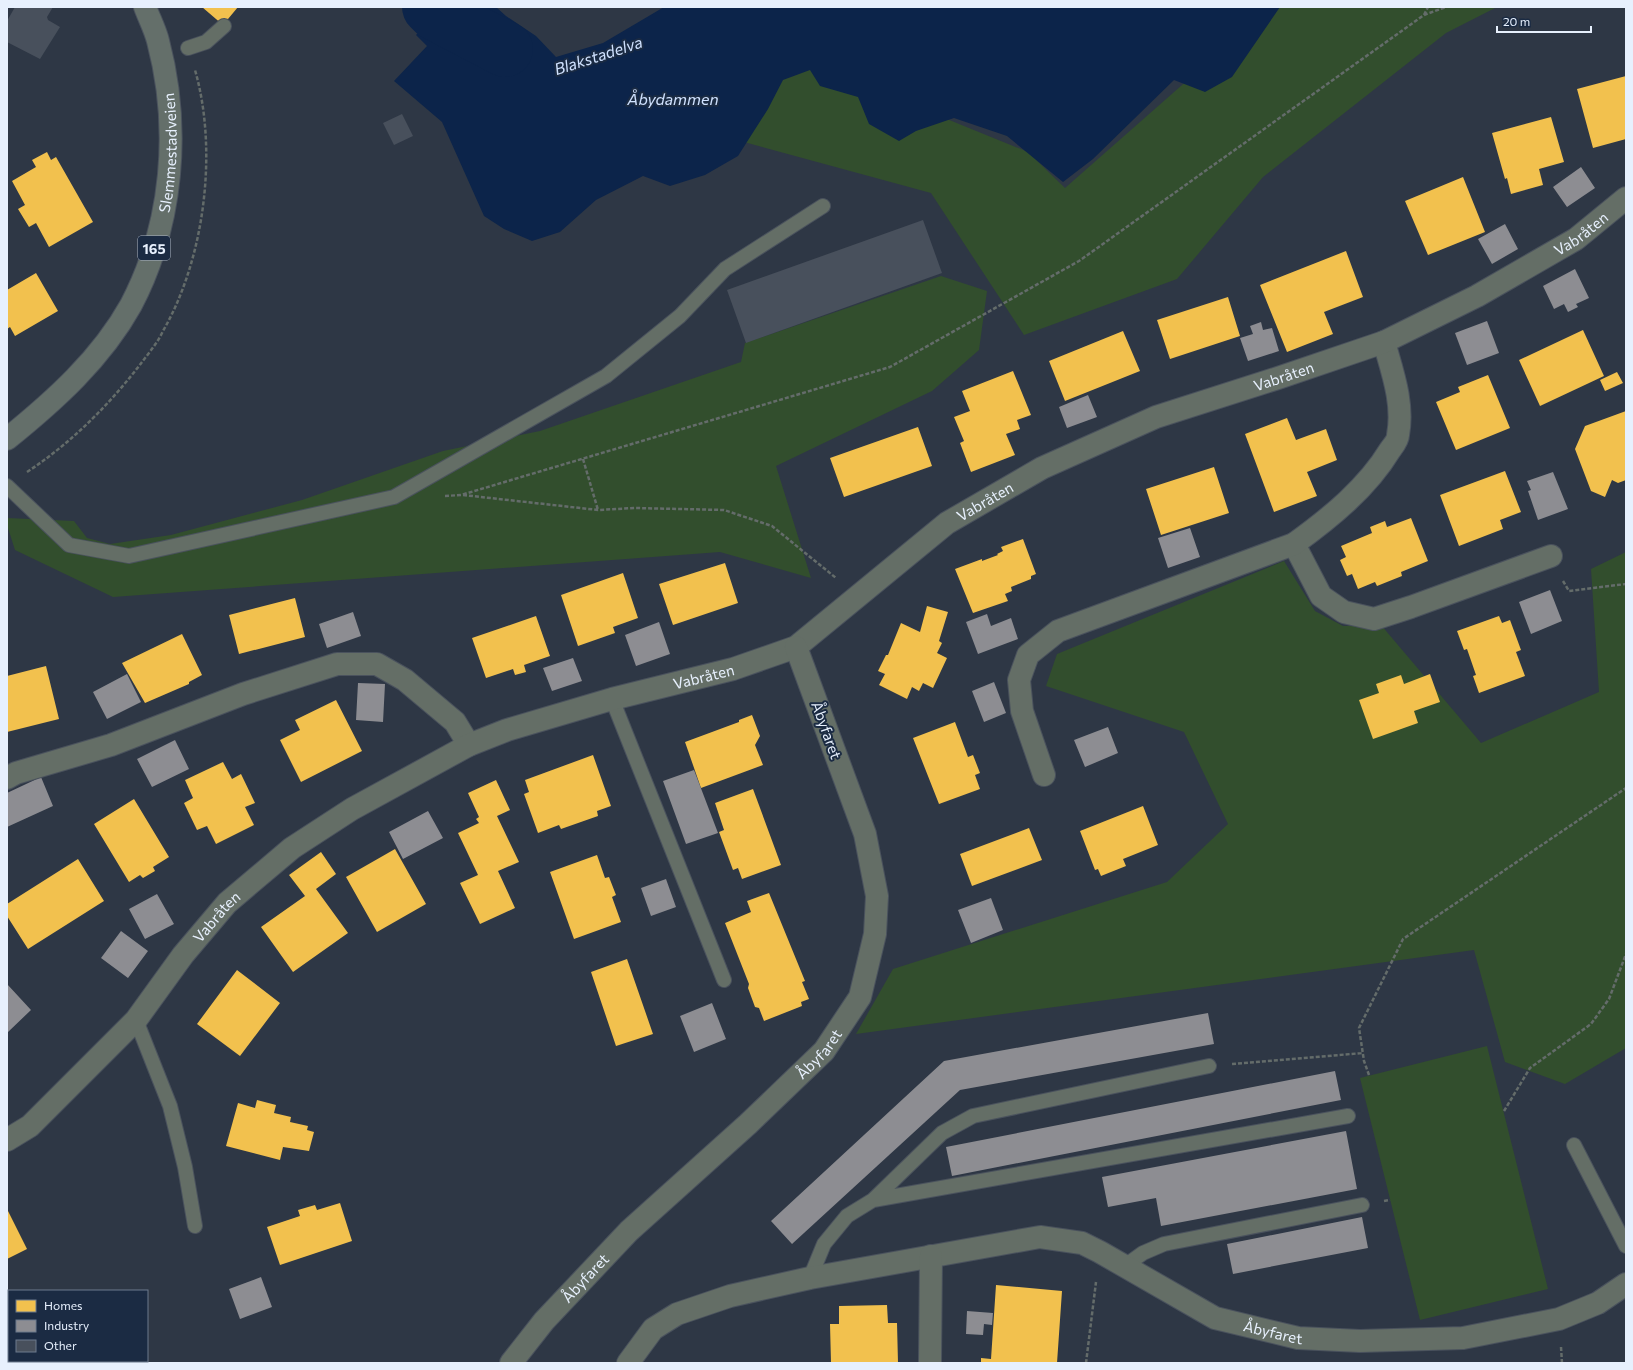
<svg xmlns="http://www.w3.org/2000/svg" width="1633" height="1370" font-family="Commissioner,sans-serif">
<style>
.green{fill:#324e2d}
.water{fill:#0c244a}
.homes{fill:#f2c14e}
.industry{fill:#8d8d92}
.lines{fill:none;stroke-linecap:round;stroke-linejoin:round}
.river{stroke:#0c244a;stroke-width:56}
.building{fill:#48505c}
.lane-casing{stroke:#4a525d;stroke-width:16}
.street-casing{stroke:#4a525d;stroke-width:24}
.primary-casing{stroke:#4a525d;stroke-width:24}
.path{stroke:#646c6a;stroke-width:2.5;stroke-dasharray:4 2;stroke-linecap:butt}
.lane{stroke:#646e66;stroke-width:14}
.street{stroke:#646e66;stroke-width:22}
.primary{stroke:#646f6a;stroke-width:22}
.labels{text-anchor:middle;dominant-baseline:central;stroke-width:4;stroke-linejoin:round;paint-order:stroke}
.shield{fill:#1b2b43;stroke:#aab5c5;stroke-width:1}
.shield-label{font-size:14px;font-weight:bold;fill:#e7f0fd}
.street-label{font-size:15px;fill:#e7f0fd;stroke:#1b2b43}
.water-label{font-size:16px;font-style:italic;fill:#d0e2ff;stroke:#1b2b43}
</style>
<rect width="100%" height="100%" fill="#2e3745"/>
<path class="green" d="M1265,7H1497L1446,33L1263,177L1177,279L1024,335L931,193L744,142L775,49L1028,152L1065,188L1265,12Z
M941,276L987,291L979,350L932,391L776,466L811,578L720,552L113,597L15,550L7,525V518L74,521L87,538L110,544L171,535L302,500L443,451L540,431L741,362L745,343Z
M1626,552V1048L1565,1084L1505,1062L1474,950L856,1034L893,969L1167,882L1228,824L1184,732L1046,686L1057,654L1284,561L1315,611L1343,626L1381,625L1481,743L1599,692L1591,569Z
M1487,1046L1548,1289L1420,1320L1360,1078Z"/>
<path class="water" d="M442,7H496L506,16L536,36L556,57L603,43L664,7H1280L1232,77L1205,92L1174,80L1093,159L1063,182L1007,136L954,118L916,131L899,141L869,124L858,97L820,86L810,70L783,80L768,109L738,156L705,175L670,186L643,176L596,200L560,232L532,241L504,229L484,216L442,122L394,81L427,46L416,35Z"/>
<path class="homes" d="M202,7H238L223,25Z
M1626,76V139L1593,148L1577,89Z
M1551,117L1564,162L1539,169L1543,185L1511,194L1507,178L1505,179L1492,133Z
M47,152L51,160L56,157L93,222L49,247L36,223L29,227L18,209L25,205L12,181L36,167L32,160Z
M1463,177L1485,232L1428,255L1405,201Z
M1346,251L1363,297L1324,312L1333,334L1287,352L1260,285Z
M36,273L58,311L15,336L10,327L7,329V290Z
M1228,297L1240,336L1170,359L1157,320Z
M1583,330L1604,376L1540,406L1519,360Z
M1123,331L1140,371L1065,401L1049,361Z
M1013,371L1031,415L1017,420L1020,429L1006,434L1015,455L971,472L960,443L964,441L954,417L970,411L962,391Z
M1617,372L1623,383L1605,391L1600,380Z
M1488,375L1510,428L1456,450L1436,402L1460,392L1458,387Z
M1626,411V480L1618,483L1612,480L1605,497L1591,491L1575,449L1585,426Z
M1287,418L1296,440L1326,429L1337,460L1307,472L1317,496L1274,512L1245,434Z
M918,427L932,466L844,497L830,458Z
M1214,467L1229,513L1161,535L1146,489Z
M1505,471L1521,512L1500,520L1503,529L1459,546L1440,495Z
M1411,518L1428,561L1401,572L1402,576L1377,586L1375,582L1358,589L1352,574L1347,576L1340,560L1346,557L1341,546L1372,533L1370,527L1385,521L1387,527Z
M1023,539L1036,574L1031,576V579L1011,587L1012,591L1005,594L1008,601L973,613L955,569L982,559V561L998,555L997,554L1003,551L1001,547Z
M725,563L738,603L673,625L659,584Z
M623,573L638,618L613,627L615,633L578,646L561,595Z
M295,598L305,637L239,654L229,615Z
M927,606L948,612L939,641L942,643L937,653L947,658L933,688L923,683L919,691L912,687L907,699L879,685L885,674L878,671L886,655H888L901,623L920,632Z
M536,616L550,656L524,665L526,672L515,675L513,669L486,678L472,638Z
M1499,616L1502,623L1510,620L1521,650L1516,652L1525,676L1479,693L1473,676L1476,675L1467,649L1464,650L1457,631Z
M182,634L202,675L189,682V684L145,703L122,663Z
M46,666L59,719L7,732V676Z
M1430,674L1440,702L1414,711L1418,723L1373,739L1359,700L1379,693L1376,684L1401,675L1404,684Z
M336,700L362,751L301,782L280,740L300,730L295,720Z
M752,715L760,736L755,745L763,765L701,788L685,742L739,722V720Z
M955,722L968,757L973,755L980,773L975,775L980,789L939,804L913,738Z
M593,755L611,806L597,811L598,816L561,829L559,825L538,833L524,794L529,792L525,780Z
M223,762L232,779L241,774L255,803L245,807L254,825L216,844L207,826L197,830L184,803L193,798L185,780Z
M496,780L510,810L497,816L519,862L498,871L515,908L480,924L460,883L478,875L458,833L479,823L476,819L479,817L468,793Z
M753,789L781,865L742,879L738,868L733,870L719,832L724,830L715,803Z
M134,799L169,857L153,867L155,871L143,878L140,875L129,882L94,824Z
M1143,806L1158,845L1123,859L1126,866L1101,876L1098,869L1095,870L1080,831Z
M1029,828L1042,860L972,886L960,854Z
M395,849L426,904L377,932L346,877Z
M321,852L336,874L316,889L348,933L293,972L261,927L305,896L289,875Z
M597,855L605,878L609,877L616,895L612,897L621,922L574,939L550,872Z
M78,859L104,901L28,949L7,916V904Z
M769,893L805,981L802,982L809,999L801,1002L802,1006L764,1021L759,1008L755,1007L748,988L749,984L725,923L751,912L747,901Z
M627,959L653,1034L616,1046L591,972Z
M237,970L280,1003L240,1056L197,1024Z
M257,1100L276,1105L274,1113L291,1117L290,1122L308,1126L307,1130L314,1132L309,1151L283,1147L280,1160L226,1146L238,1103L255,1108Z
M340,1203L352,1241L280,1265L267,1227L300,1216L298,1210L315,1205L317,1210Z
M7,1209L27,1249L7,1259Z
M996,1285L1062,1291L1057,1363H981V1358L991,1359Z
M887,1305L888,1323H897L898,1363H831L830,1324H839V1306Z"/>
<path class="industry" d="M1581,167L1595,188L1567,207L1553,187Z
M1505,224L1518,249L1492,264L1478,239Z
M1575,269L1589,298L1576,304L1578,307L1568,312L1564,304L1554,309L1543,286Z
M1487,321L1499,353L1467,365L1455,333Z
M1261,322L1263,330L1272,328L1279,351L1248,361L1240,338L1253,334L1250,326Z
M1088,395L1097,417L1067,428L1059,407Z
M1553,472L1568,509L1538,520L1528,491L1531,490L1527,481Z
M1190,528L1200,557L1168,568L1158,538Z
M1550,590L1562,621L1531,634L1519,602Z
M353,612L361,636L327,648L319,624Z
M987,614L991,626L1011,618L1018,639L978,654L966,622Z
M659,622L670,654L636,666L625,635Z
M573,658L582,681L552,691L543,668Z
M127,674L141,702L107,719L93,692Z
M994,682L1006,713L984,722L972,691Z
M358,683L385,684L383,722L356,720Z
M1108,727L1118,753L1085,767L1074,740Z
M175,740L189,769L152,787L137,759Z
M694,770L718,833L686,844L663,781Z
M41,777L53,806L7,827V793Z
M428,811L443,838L403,859L389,832Z
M666,879L676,907L651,916L641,888Z
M157,894L174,924L145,939L129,909Z
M991,898L1003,930L971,943L958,910Z
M121,931L148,951L128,978L101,958Z
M7,984L31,1010L7,1033Z
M712,1003L726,1039L694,1052L680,1016Z
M1208,1013L1214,1044L960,1090L792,1244L771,1221L944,1061Z
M1335,1071L1341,1100L952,1176L946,1147Z
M1346,1131L1357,1189L1161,1226L1156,1198L1108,1207L1102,1177Z
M1362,1217L1368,1248L1233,1274L1227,1244Z
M261,1277L272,1307L240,1319L229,1289Z
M967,1311L993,1313L992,1325L984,1324L983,1335L966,1334Z"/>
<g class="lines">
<path class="river" d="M430,7L436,13L505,49"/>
</g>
<path class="building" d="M15,7H53L47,17L48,20L60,27L40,59L7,42V21Z
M402,114L413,136L394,145L383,123Z
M923,220L942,273L746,343L727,290Z"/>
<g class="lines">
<g class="lane-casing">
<path id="lane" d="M188,48L206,42L224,26
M7,486L69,545L129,556L394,497L606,376L680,316L725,269L823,206
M612,699L724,980
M136,1020L170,1106L185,1167L195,1226
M1574,1145L1626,1246
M873,1200L942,1133L973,1116L1209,1066
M1125,1266L1143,1253L1164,1244L1362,1205
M810,1278L824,1244L847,1216L873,1200L1348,1116"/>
</g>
<g class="street-casing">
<g id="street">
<path d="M1294,544L1321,596L1344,612L1374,619L1411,607L1551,556"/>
<path d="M1044,775L1022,711L1019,680L1028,655L1058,631L1294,544C1330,518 1367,488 1390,450C1393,446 1398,440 1398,435C1404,403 1392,371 1384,342"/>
<path d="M7,778L16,773L111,745L243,694L337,664H377L405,680L455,722L469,745"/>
<path id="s1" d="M7,1140L30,1126L136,1020L183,955L227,903L292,848L352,809L469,745L507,730L612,699L733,669L796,647L947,523L1042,468L1156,417L1278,378L1384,342L1477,296L1576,239L1626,198"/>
<path id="s2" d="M511,1363L544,1321L629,1231L748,1124L824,1051L860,997L875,934L877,896L865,834L796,647"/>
<path id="s3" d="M628,1363L653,1329L677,1314L730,1296L810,1278L1040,1237L1082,1243L1100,1252L1215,1318L1298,1338L1360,1341L1463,1338L1559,1319L1598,1303L1626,1284"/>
<path d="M930,1363L931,1256"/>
</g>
</g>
<g class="primary-casing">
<g id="primary">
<path id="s4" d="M7,439C54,401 101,359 131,305C173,225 181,128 158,41C155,29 149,18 145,7"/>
</g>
</g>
<path class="path" d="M1424,15L1428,7
M583,459L598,510
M27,472C71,443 107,407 139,366C147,355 157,344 163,331C205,258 218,150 195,70
M463,495L598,510L635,508L724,510L772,526L836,578
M445,496L461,495L890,367L1079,261L1424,15L1446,7
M1563,581L1569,591L1626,584
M1232,1064L1363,1053
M1369,1075L1364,1061L1359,1028L1403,939L1626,788
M1504,1111L1530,1068L1591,1024L1609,999L1626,954
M1384,1201L1390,1200
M1561,1347L1562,1363
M1086,1363L1096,1282"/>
<use href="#lane" class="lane"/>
<use href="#street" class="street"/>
<use href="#primary" class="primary"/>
</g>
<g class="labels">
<rect class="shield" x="138" y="236" width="32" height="24" rx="3"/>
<g class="shield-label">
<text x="154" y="248">165</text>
</g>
<g class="street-label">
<text stroke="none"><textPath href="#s4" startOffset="342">Slemmestadveien</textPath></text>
<text stroke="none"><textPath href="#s1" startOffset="1852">Vabråten</textPath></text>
<text stroke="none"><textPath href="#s1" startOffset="1521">Vabråten</textPath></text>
<text stroke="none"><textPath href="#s1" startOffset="1196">Vabråten</textPath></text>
<text stroke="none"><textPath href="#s1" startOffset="860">Vabråten</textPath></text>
<text transform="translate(827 730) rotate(70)">Åbyfaret</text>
<text stroke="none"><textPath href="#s1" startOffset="308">Vabråten</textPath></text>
<text stroke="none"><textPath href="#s2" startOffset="437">Åbyfaret</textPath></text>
<text stroke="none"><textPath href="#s2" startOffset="113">Åbyfaret</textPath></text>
<text stroke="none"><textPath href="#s3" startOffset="697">Åbyfaret</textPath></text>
</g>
<g class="water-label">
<text transform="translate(598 55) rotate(-18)">Blakstadelva</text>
<text x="673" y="98">Åbydammen</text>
</g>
</g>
<rect width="1633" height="1370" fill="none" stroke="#e7f0fd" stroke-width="16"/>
<rect x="8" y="1290" width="140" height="72" fill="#1b2b43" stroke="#6d7a8d"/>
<rect x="16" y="1300" width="20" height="12" fill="#f2c14e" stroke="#6d7a8d"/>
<text x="44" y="1310" font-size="12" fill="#e7f0fd">Homes</text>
<rect x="16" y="1320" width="20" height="12" fill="#8d8d92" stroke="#6d7a8d"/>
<text x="44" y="1330" font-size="12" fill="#e7f0fd">Industry</text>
<rect x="16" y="1340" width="20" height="12" fill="#48505c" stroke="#6d7a8d"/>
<text x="44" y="1350" font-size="12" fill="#e7f0fd">Other</text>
<path d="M1497 26v6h94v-6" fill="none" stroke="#e7f0fd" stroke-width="2"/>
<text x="1503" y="26" font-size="12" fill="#e7f0fd" stroke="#1b2b43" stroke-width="3" paint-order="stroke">20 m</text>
</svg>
